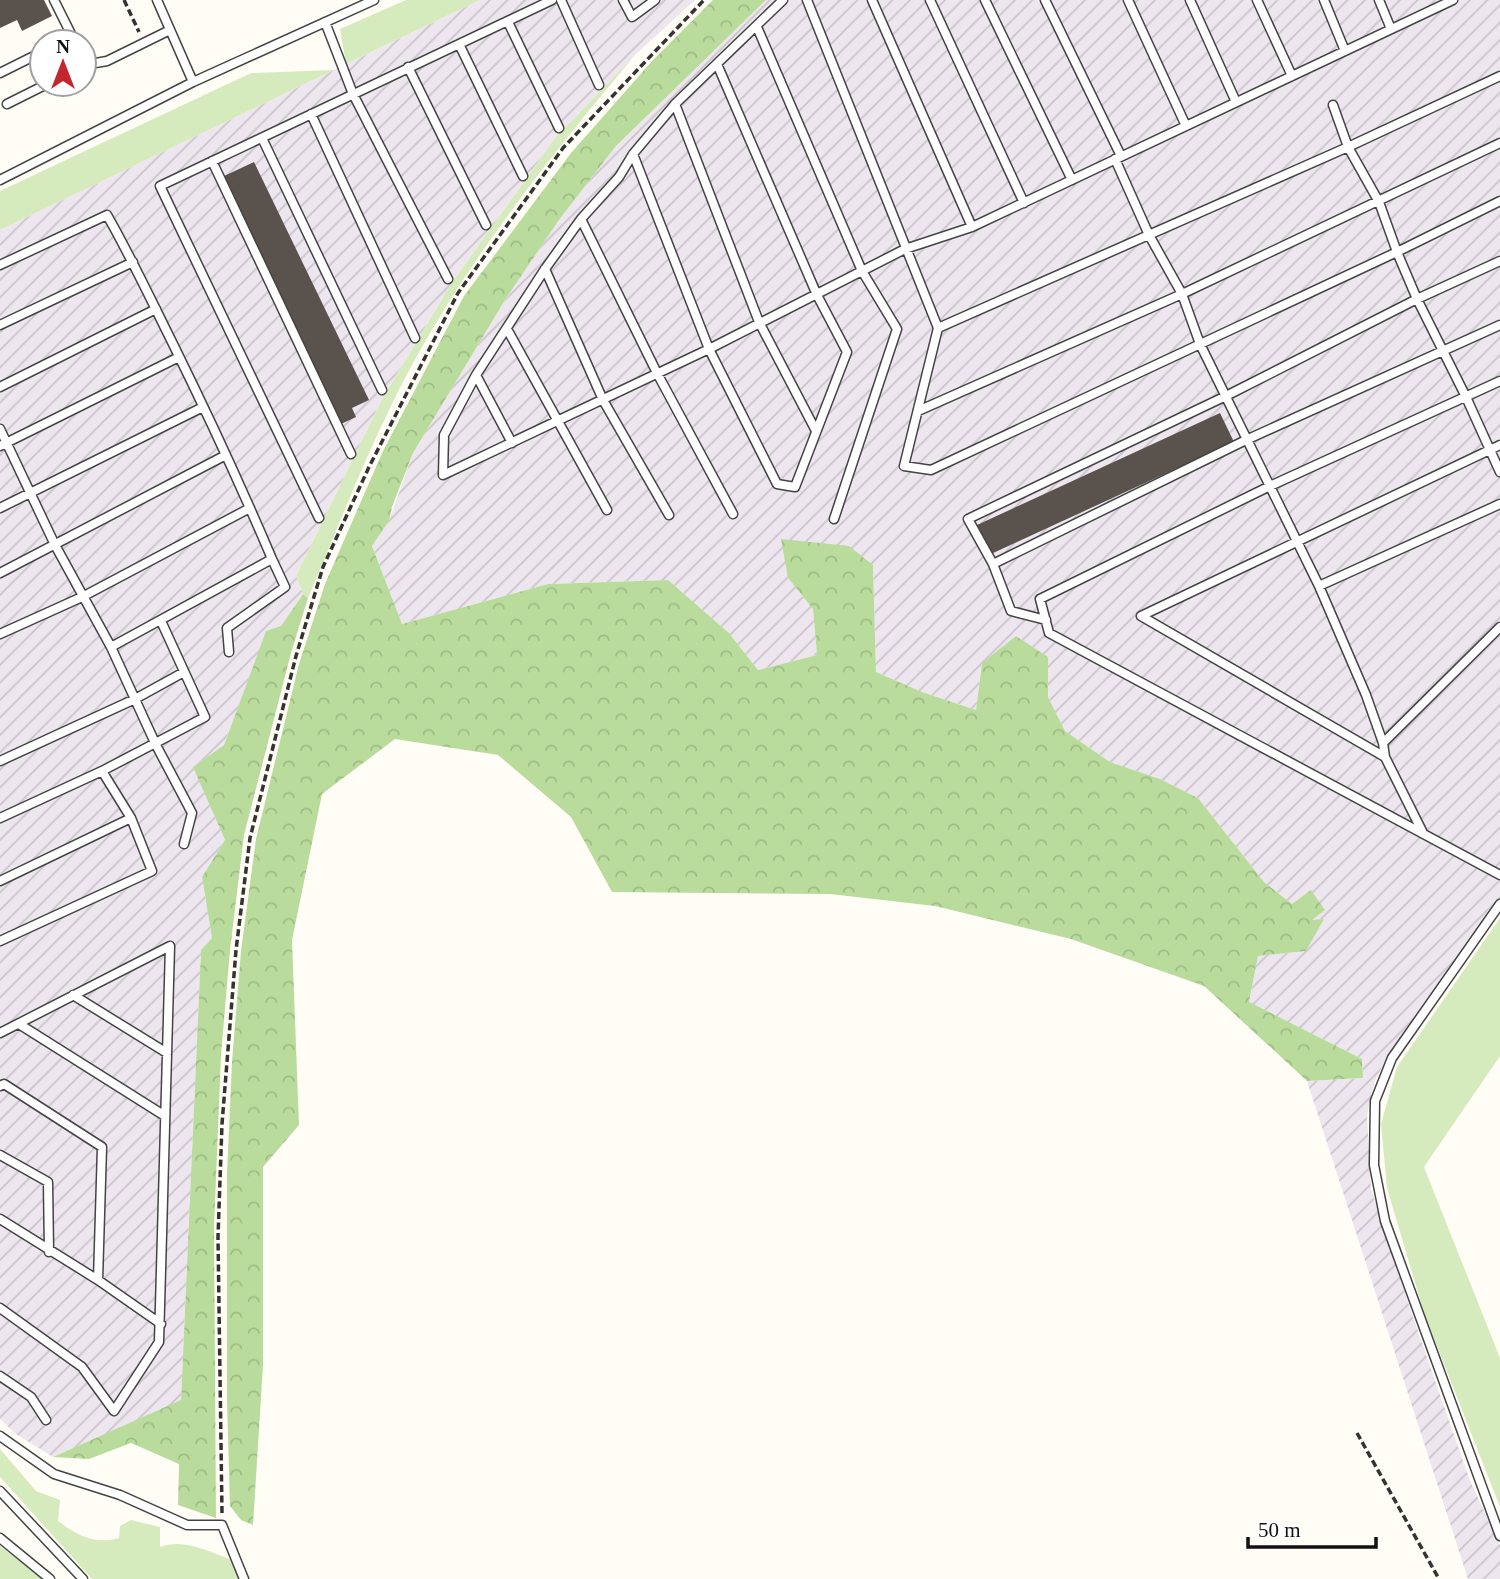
<svg xmlns="http://www.w3.org/2000/svg" width="1500" height="1579" font-family="'Times New Roman',serif">
<style>
.industrial{fill:url(#industrial-furrows)}
.grass{fill:#d5ebbd}
.forest{fill:url(#forest-crowns)}
.building{fill:#5a524d}
.lines{fill:none;stroke-linecap:round;stroke-linejoin:round}
.lane-casing{stroke:#444;stroke-width:11}
.path{stroke:#333;stroke-width:3.5;stroke-dasharray:7 3.5;stroke-linecap:butt}
.lane{stroke:#fff;stroke-width:8}
</style>
<defs>
<pattern id="industrial-furrows" width="10" height="10" patternUnits="userSpaceOnUse" patternTransform="scale(1.75)"><rect width="10" height="10" fill="#eee6ef"/><path d="M-1 1l2-2M0 10L10 0M9 11l2-2" fill="none" stroke="#cbc4cc"/></pattern>
<pattern id="forest-crowns" width="20" height="18" patternUnits="userSpaceOnUse" patternTransform="scale(1.75)"><rect width="20" height="18" fill="#b9dc9c"/><path d="M2 6a3 3 0 1 1 6 0M12 15a3 3 0 1 1 6 0" fill="none" stroke="#9ebc85"/></pattern>
</defs>
<rect width="100%" height="100%" fill="#fffdf5"/>
<path class="industrial" d="M480,0H695L635,55L555,138L451,284L381,401L296,576L303,594L281,626L266,632L224,745L194,767L225,840L202,877L212,938L201,950L181,1401L53,1457L16,1434L0,1419V230Z
M766,0H1500V901L1496,899L1387,1057L1374,1083L1367,1115L1371,1189L1412,1314L1470,1481L1500,1545V1579H1468L1307,1081L1363,1078L1362,1059L1249,1003L1258,956L1306,951L1323,919L1311,921L1310,891L1292,904L1264,882L1198,798L1160,779L1110,762L1065,731L1048,697V657L982,663L976,710L922,692L876,672L873,565L788,578L813,609L817,655L758,670L729,633L668,580L548,584L402,624L372,546L389,521L413,453L505,300L559,220L616,146Z"/>
<path class="grass" d="M406,0H480L346,64L340,29Z
M635,55C544,164 452,279 390,408C360,469 335,535 308,598L303,594L296,576L381,401L451,284L555,138Z
M334,70L0,230V191L251,73Z
M1500,918V1056L1424,1167L1500,1358V1507L1424,1313L1387,1188L1381,1124L1397,1067Z
M0,1449L36,1491L60,1500L58,1521C77,1535 94,1545 119,1538L120,1526L131,1520L160,1527V1547C184,1538 207,1551 230,1559L239,1579H92L0,1477Z
M0,1546L44,1579H0Z"/>
<path class="forest" d="M713,0H766L616,146L559,220L505,300L413,453L392,507L389,521L372,546L402,624L548,584L668,580L729,633L758,670L817,655L813,609L788,578L781,539L849,546L873,565L876,672L922,692L976,710L982,663L1016,636L1048,657V697L1065,731L1110,762L1160,779L1198,798L1264,882L1292,904L1311,890L1325,910L1312,920L1324,919L1306,951L1258,956L1249,1002L1362,1059L1363,1078L1307,1081L1204,986L1071,939L935,906L830,894L612,892L571,817L498,755L395,739L322,794L292,940L299,1125L263,1167V1365L253,1525L241,1520L230,1506L227,1401V1173L232,1062L241,951L256,839L299,664L325,584L383,451L464,296L571,153L653,60Z
M303,594L308,598L291,653L244,835L230,950L221,1055L214,1227L216,1518L178,1505L179,1464L131,1443L89,1459L53,1457L181,1400L201,950L212,938L202,877L225,840L193,767L224,745L266,631L281,626Z"/>
<path class="building" d="M0,0H44L52,16L22,31L17,20L0,28Z
M254,162L369,400L352,408L356,417L341,424L222,177Z
M1220,413L1234,442L991,554L977,525Z"/>
<g class="lines">
<g class="lane-casing">
<path id="lane" d="M54,0L75,42
M157,0L193,82
M561,0L599,85
M623,0L632,17L655,0
M783,0L675,104L633,154L619,177L581,219L545,269L476,375L444,435L443,475L709,349L905,249L972,227L1453,0
M807,0L938,328L904,466L931,470L1397,252L1500,201
M872,0L972,227
M930,0L1024,203
M985,0L1072,180
M1045,0L1121,156
M1128,0L1186,126
M1190,0L1236,102
M1257,0L1292,76
M1324,0L1345,51
M1379,0L1391,29
M325,22L353,94L448,279
M508,22L559,128
M757,27L862,271L897,329L834,519
M61,42L72,37
M459,44L523,176
M84,65L107,61L170,30
M408,67L486,225
M0,73L42,52
M7,104L47,84
M675,104L759,322L816,431
M1333,105L1348,147L1379,202L1397,252L1417,299L1466,397L1500,472
M311,114L415,338
M262,138L382,390
M633,154L709,349L777,484L795,487L847,352L817,295L717,64
M1115,159L1149,235L1182,294L1200,344L1319,586L1366,695L1383,743L1385,757L1423,833
M212,161L351,454
M0,180L193,82L374,0
M581,219L657,373L733,514
M0,265L107,215C131,257 151,300 173,344C208,415 241,486 272,559L111,647
M545,269L603,400L669,515
M0,325L133,262
M938,328L1348,147L1500,76
M507,329L607,510
M476,375L512,443
M1500,381L1270,486L1040,599L1049,633L1500,875
M0,387L156,309
M918,411L1182,294L1500,143
M0,429L55,545L111,647L156,745L192,813L184,844
M0,446L179,357
M0,508L203,407
M319,518L160,186L552,0
M993,564L968,519L1226,396L1417,299L1500,261
M0,573L226,455
M1319,586L1500,504
M1046,620L1011,611L993,564L1246,440L1500,325
M0,634L82,597L250,508
M229,652L227,628L285,587L272,559
M1383,743L1500,627
M1385,757L1141,616L1500,445
M0,761L135,699L184,672
M102,771L205,717L161,621
M0,818L102,771L131,818L152,871L0,941
M0,881L131,818
M1500,904L1392,1058L1375,1101L1374,1165L1385,1221L1500,1536
M73,995L167,1053
M19,1024L165,1116
M0,1033L170,946L159,1342L114,1411L82,1367L0,1308
M0,1086L4,1084L102,1147L98,1280
M0,1155L48,1182L49,1252
M0,1219L98,1280L161,1324
M0,1376L31,1397L46,1420
M0,1436L54,1474L120,1495L187,1525H222L244,1579
M0,1491L83,1579
M0,1538L50,1579"/>
</g>
<path class="path" d="M124,0L139,32
M1357,1433L1439,1579
M222,1513L218,1237L222,1124L236,950L250,838L296,656L323,567L369,467L458,293L563,148L704,0"/>
<use href="#lane" class="lane"/>
</g>
<g transform="translate(63 63)"><circle r="33" fill="#ffffff" stroke="#a0a0a0" stroke-width="2"/>
<path d="M0-5L12 26L0 18L-12 26Z" fill="#c4262e"/>
<text y="-10" font-size="19" font-weight="bold" text-anchor="middle" fill="#111111">N</text>
</g>
<path d="M1248 1537v10h128v-10" fill="none" stroke="#111111" stroke-width="3.5"/>
<text x="1258" y="1537" font-size="21" fill="#111111" stroke="#ffffff" stroke-width="5" paint-order="stroke">50 m</text>
</svg>
